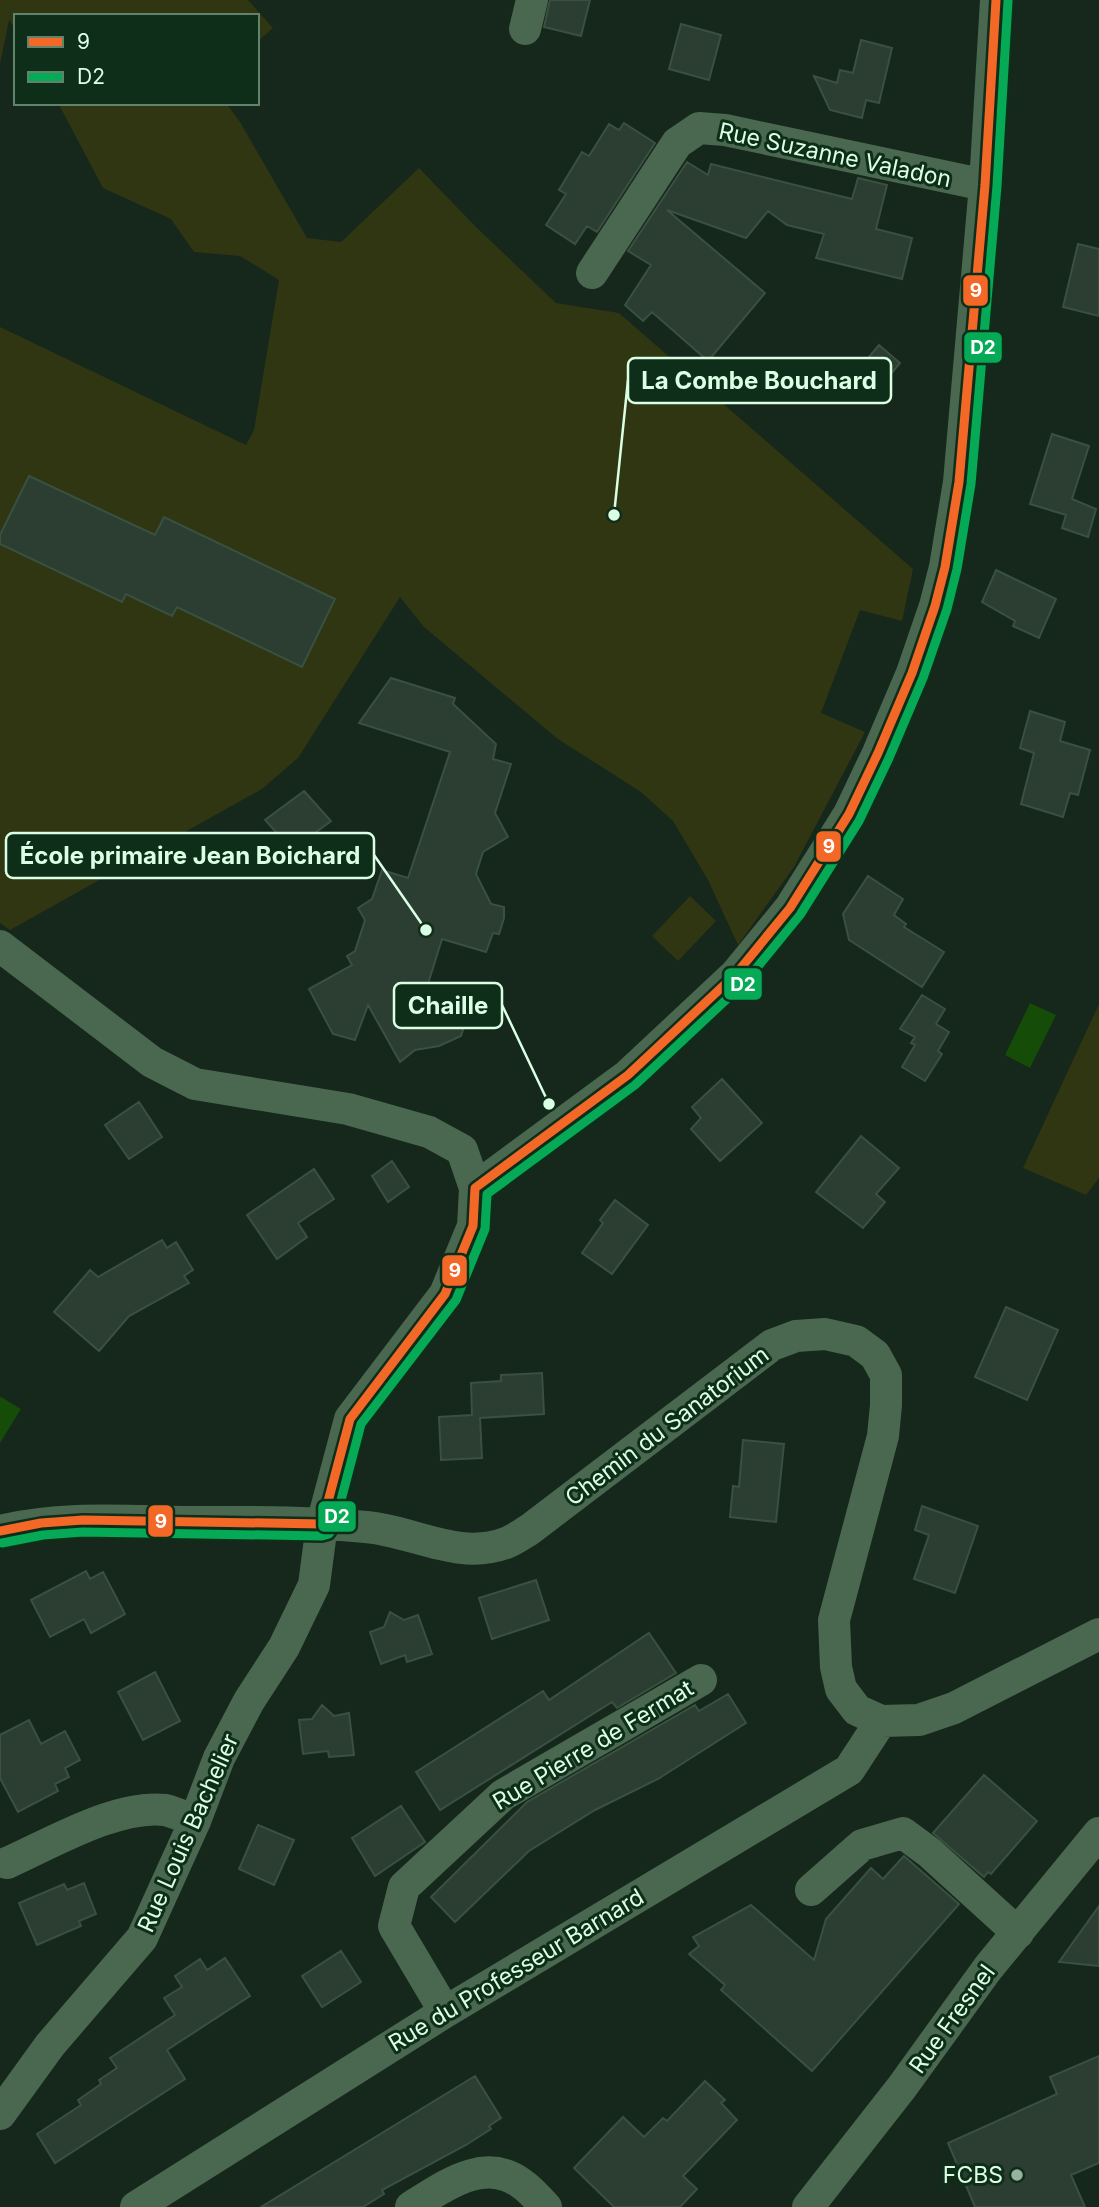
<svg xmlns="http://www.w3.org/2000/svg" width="1099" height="2207" font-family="Inter,sans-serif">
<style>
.green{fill:#303612}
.water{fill:#154c07}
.building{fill:#2b3e31;stroke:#395141;stroke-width:2}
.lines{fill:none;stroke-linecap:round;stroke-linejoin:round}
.minor{stroke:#4a6850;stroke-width:32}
.bus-1-casing{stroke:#0f2e19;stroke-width:14}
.bus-2-casing{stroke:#0f2e19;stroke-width:14}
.bus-1{stroke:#f36827;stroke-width:9}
.bus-2{stroke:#06aa56;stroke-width:9}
.poi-dot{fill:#96b39f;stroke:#0f2e19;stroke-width:2.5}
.labels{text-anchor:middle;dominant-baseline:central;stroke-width:6;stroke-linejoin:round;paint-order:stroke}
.street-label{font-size:23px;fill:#dbffe5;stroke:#0f2e19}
.poi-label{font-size:23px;fill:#dbffe5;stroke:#0f2e19;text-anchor:end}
.leader{fill:none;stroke:#dbffe5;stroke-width:2.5}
.callout-dot{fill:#dbffe5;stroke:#0f2e19;stroke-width:2.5}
.callout{fill:#0f2e19;stroke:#dbffe5;stroke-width:2.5}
.callout-label{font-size:24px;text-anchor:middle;font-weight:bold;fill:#dbffe5}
.line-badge{stroke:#0f2e19;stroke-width:2.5}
.badge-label{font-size:19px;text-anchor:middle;font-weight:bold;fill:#fff}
</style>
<rect width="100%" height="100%" fill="#16271c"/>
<path class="green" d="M0,0H248L273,28L257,42V16H16V30L9,20L0,64Z
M58,103H226L240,122L307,238L341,242L419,168L476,227L556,303L619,313L913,569L902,621L860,610L821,713L865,732L794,867L738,945L708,880L673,821L641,792L558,739L424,627L400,597L298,758L262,789L10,930L0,923V327L246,445L254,430L279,280L240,256L194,252L171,219L103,188Z
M690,896L716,921L678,961L652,936Z
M1099,1004V1178L1086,1195L1023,1168Z"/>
<path class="water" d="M1030,1003L1056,1015L1030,1068L1005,1055Z
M1,1397L21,1409L0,1443V1398Z"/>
<path class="building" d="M550,0H590L581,36L544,27Z
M681,24L721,35L709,80L669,69Z
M861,40L892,48L879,103L866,100L862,118L830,110L814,76L837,83L840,70L853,73Z
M624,123L655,143L597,232L587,226L575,244L546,225L566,194L559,190L582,152L589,156L609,124L619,130Z
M687,162L708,175L711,164L852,199L858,178L887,185L876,229L912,238L902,279L816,258L824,234L787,225L768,211L746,238L667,210L765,293L708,361L652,312L643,321L625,305L651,265L628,251Z
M1078,244L1099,249V316L1063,307Z
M879,345L900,363L880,387L859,369Z
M1052,434L1089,446L1072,499L1096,509L1088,537L1062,528L1066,515L1030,504Z
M29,476L155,535L164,517L335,599L302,667L177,607L172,616L126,594L122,602L0,544V535Z
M996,570L1056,599L1039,638L1013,626L1015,621L982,602Z
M391,678L455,698L453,704L496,744L493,759L511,764L495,813L508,837L483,852L476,874L491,904L504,907V918L499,934L493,933L486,952L442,939L427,987L472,1001L461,1036L439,1046L415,1050L400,1062L368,1005L355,1040L333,1034L309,989L352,965L347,956L355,951L365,920L358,908L372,899L382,870L408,878L450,752L359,723Z
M1030,711L1065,722L1060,741L1090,750L1078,795L1070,793L1063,817L1021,804L1034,753L1020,748Z
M304,791L331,821L292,850L265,820Z
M868,876L903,899L894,915L906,924L904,927L944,952L922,987L849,940L843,914Z
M922,995L945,1009L936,1024L949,1032L938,1051L942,1054L925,1081L902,1067L915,1045L911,1043L915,1037L900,1029Z
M722,1079L762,1123L720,1161L691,1129L701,1118L692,1107Z
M139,1102L162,1137L129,1159L105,1125Z
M861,1136L899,1168L876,1194L885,1202L863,1228L816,1192Z
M392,1161L409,1187L388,1202L372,1176Z
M314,1169L334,1199L298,1223L307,1237L277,1259L247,1215Z
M615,1200L648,1225L612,1274L582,1253L603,1223L600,1220Z
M162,1240L167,1248L176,1242L193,1270L184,1276L189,1283L129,1316L99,1351L54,1312L90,1270L98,1277Z
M1006,1307L1058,1330L1027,1400L975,1377Z
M542,1373L544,1414L480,1418L482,1458L441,1460L439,1417L472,1415L471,1383L501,1381V1375Z
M743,1440L784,1444L776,1522L730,1517L733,1486L739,1487Z
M922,1506L978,1526L955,1593L914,1579L929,1535L915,1530Z
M86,1571L90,1579L103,1572L125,1614L91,1633L84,1619L50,1637L31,1600Z
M536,1580L549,1620L492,1639L479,1598Z
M390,1612L404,1620L418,1615L432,1654L407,1662L405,1655L381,1664L370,1632L384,1627Z
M649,1633L676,1673L617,1708L612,1702L440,1810L416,1772L543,1691L549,1700Z
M155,1672L180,1721L143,1740L118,1692Z
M728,1694L746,1723L658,1779L595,1810L529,1851L455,1922L431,1897L527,1802L695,1705L699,1711Z
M322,1705L334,1716L349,1713L354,1755L329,1757L328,1751L303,1754L299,1720L312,1719Z
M29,1720L41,1744L65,1731L80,1760L65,1768L69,1777L55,1784L58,1791L18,1812L0,1778V1735Z
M984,1775L1037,1821L991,1874L988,1872L984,1877L933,1833Z
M401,1806L425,1842L375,1876L352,1838Z
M258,1825L294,1840L274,1885L239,1869Z
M904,1856L959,1904L812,2071L721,1990L725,1985L689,1954L699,1946L693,1937L751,1905L814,1960L826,1919L871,1868L883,1879Z
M84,1883L96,1914L79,1921L81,1926L37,1945L19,1903L64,1884L67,1890Z
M1099,1906V1966L1059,1962Z
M341,1951L361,1982L322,2007L302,1976Z
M225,1958L250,1996L167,2050L185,2079L55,2163L37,2134L81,2105L78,2100L101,2084L99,2080L117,2068L110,2058L175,2015L164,1998L182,1987L175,1976L200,1959L207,1970Z
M1099,2056V2163L1071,2175L1085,2207H975L948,2143L1057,2094L1050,2077Z
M475,2076L501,2118L489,2126L491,2129L466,2145L382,2190L384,2194L363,2207H261Z
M705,2081L725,2100L721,2103L737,2120L683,2176L697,2189L680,2207H614L574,2168L623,2117L644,2137L663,2118L667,2121Z"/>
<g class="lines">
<path class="minor" d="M525,29L532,0
M592,273L677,143L699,128L725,130L985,185
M0,946L152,1062L195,1084L348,1109L429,1132L462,1150L475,1188
M0,1531C60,1516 124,1521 185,1522C245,1522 306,1521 366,1527C413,1531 459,1561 506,1543C514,1540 522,1534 529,1530L772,1345L796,1336L825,1334L856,1341L875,1355L886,1375V1405L883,1436L834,1620L836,1667L841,1689L857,1710L881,1721L919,1720L954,1708L1099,1634
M7,1863C50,1844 117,1804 165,1810C175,1812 186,1818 195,1821
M811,1890L862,1845L903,1833L930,1853L1018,1933
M445,2012L394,1926L404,1887L503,1795L701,1680
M0,2114L50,2045L142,1938L195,1821L219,1758L249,1701L284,1647L314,1585L322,1524L350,1419L445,1294L473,1226L475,1188L628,1075L736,974L790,908L849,814L878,753L912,673L935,606L945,567L959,482L985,185L996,0
M136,2207L445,2012L849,1770L881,1721
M411,2207C444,2187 484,2155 522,2184C531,2190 538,2199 546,2207
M808,2207L902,2087L988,1968L1099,1833"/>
<g class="bus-1-casing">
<path id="bus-1" d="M322,1524L350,1419L445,1294L473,1226L475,1188L628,1075L736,974L790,908L849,814L878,753L912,673L935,606L945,567L959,482L985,185L996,0
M0,1531L41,1523L83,1520L322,1524"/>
</g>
<g class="bus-2-casing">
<path id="bus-2" d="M2,1543L43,1535L83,1532L322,1536L329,1534L334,1527L361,1424L456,1300L485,1229L487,1194L635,1085L745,982L800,915L859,821L889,758L923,678L947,609L957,569L971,484L997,186L1008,1"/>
</g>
<use href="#bus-1" class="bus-1"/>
<use href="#bus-2" class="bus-2"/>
</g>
<circle class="poi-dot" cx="1017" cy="2175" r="7"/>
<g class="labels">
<g class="street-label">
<text transform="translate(835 155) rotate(12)">Rue Suzanne Valadon</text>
<text transform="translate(667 1426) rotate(-37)">Chemin du Sanatorium</text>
<text transform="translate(593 1745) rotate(-31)">Rue Pierre de Fermat</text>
<text transform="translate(188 1833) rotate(-66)">Rue Louis Bachelier</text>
<text transform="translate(516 1970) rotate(-31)">Rue du Professeur Barnard</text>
<text transform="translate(952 2019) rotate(-54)">Rue Fresnel</text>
</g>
<g class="poi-label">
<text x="1003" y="2175">FCBS</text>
</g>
</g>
<path class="leader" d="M614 515L628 380M426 930L374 855M549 1104L502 1005"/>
<g class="callout-dot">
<circle cx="614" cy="515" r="7"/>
<circle cx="426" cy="930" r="7"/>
<circle cx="549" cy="1104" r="7"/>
</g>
<g class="callout">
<rect x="628" y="358" width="263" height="45" rx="7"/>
<rect x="6" y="833" width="368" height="45" rx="7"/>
<rect x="394" y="983" width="108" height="45" rx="7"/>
</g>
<g class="callout-label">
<text x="759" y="389">La Combe Bouchard</text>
<text x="190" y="864">École primaire Jean Boichard</text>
<text x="448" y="1014">Chaille</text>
</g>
<g class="line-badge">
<rect x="962" y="274" width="27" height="33" rx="7" fill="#f36827"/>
<rect x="963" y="331" width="40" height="33" rx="7" fill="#06aa56"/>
<rect x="815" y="830" width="27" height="33" rx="7" fill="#f36827"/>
<rect x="723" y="967" width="40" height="34" rx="7" fill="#06aa56"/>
<rect x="441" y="1254" width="27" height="33" rx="7" fill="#f36827"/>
<rect x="317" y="1500" width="40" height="33" rx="7" fill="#06aa56"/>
<rect x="147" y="1504" width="27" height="34" rx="7" fill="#f36827"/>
</g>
<g class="badge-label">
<text x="976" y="297">9</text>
<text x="983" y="354">D2</text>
<text x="829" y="853">9</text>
<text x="743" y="991">D2</text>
<text x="455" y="1277">9</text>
<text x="337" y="1523">D2</text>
<text x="161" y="1528">9</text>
</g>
<rect x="14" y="14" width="245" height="91" fill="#0f2e19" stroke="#61826b" stroke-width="2"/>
<rect x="28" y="37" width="35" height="10" fill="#f36827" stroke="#61826b" stroke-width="2"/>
<text x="77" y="49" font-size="21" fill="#dbffe5">9</text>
<rect x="28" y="72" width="35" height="10" fill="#06aa56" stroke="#61826b" stroke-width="2"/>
<text x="77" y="84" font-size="21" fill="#dbffe5">D2</text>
</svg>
